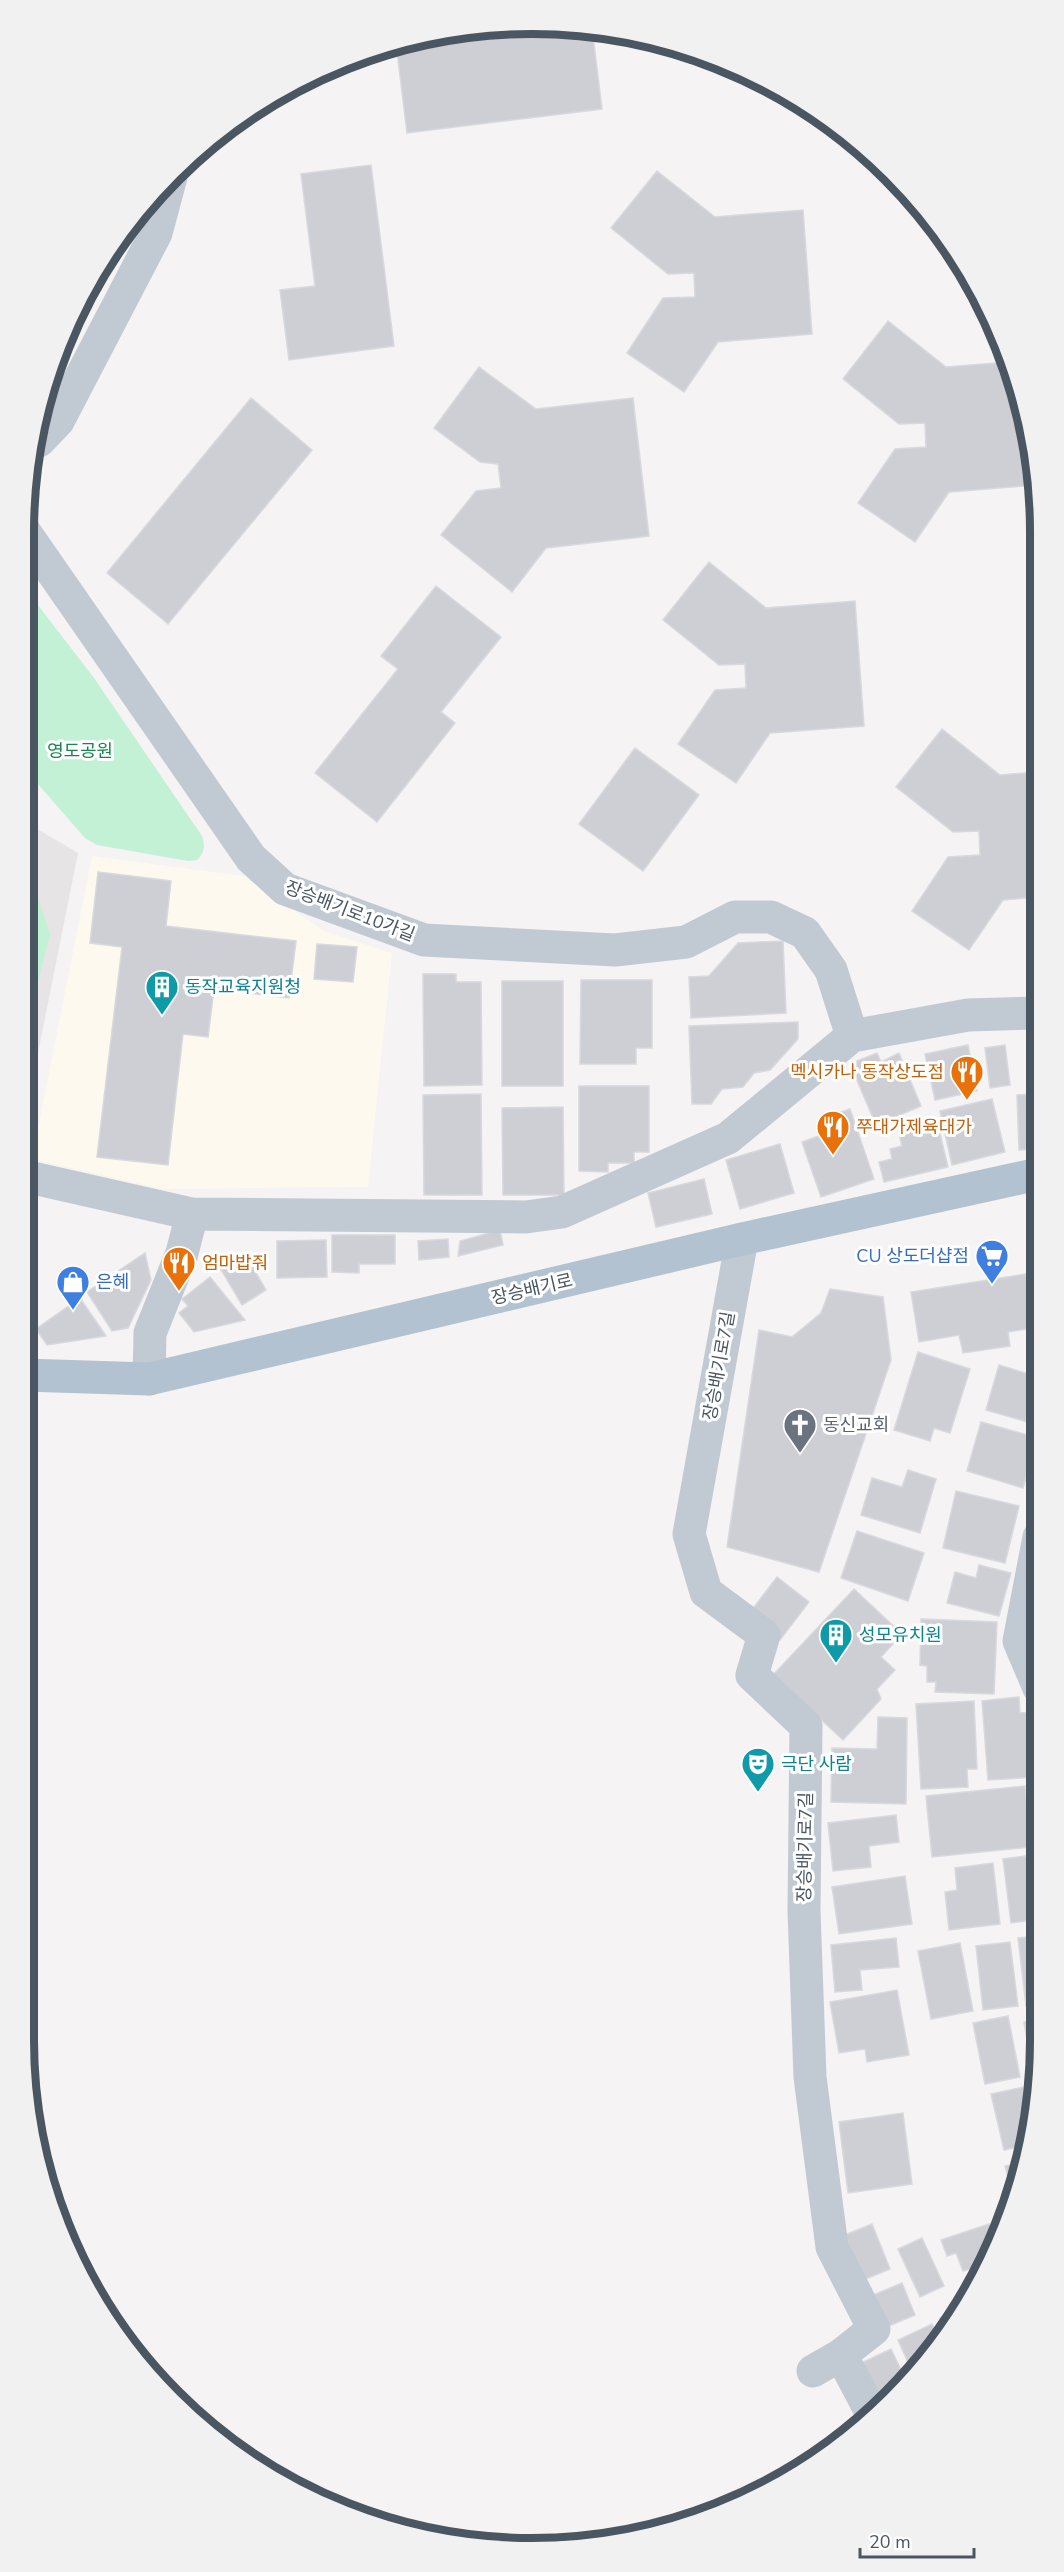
<svg xmlns="http://www.w3.org/2000/svg" width="1064" height="2572" font-family="'Nunito Sans','Noto Sans KR',sans-serif">
<style>
.commercial{fill:#fdf9ef}
.education{fill:#e6e4e5}
.green{fill:#c3f1d5}
.building{fill:#cdcfd5;stroke:#d7d9de;stroke-width:1.5}
.lines{fill:none;stroke-linecap:round;stroke-linejoin:round}
.minor{stroke:#c1cad2;stroke-width:33}
.major{stroke:#b3c2d1;stroke-width:33}
.labels{text-anchor:middle;dominant-baseline:central;stroke-width:6;stroke-linejoin:round;paint-order:stroke}
.park-label{font-size:18px;fill:#17864f;stroke:#fff}
.street-label{font-size:18px;fill:#4a5661;stroke:#fff}
.culture-label{font-size:18px;fill:#0d838f;stroke:#fff;text-anchor:start}
.food-label{font-size:18px;fill:#c56008;stroke:#fff;text-anchor:start}
.shop-label{font-size:18px;fill:#366cbe;stroke:#fff;text-anchor:end}
.worship-label{font-size:18px;fill:#5b616d;stroke:#fff;text-anchor:start}
.rim{fill:none;stroke:#4a5661;stroke-width:8}
</style>
<rect width="100%" height="100%" fill="#f5f3f3"/>
<path class="commercial" d="M92,856L244,876L324,931L392,953L368,1187L163,1189L32,1159Z"/>
<path class="education" d="M24,814L39,830L78,853L24,1123Z"/>
<path class="green" d="M24,587L94,678L202,836C205,846 205,852 197,860L188,861L97,845L85,838L24,768Z
M24,856L50,934L26,1030L24,1029Z"/>
<path class="building" d="M498,25L592,28L602,109L407,133L396,43Z
M371,165L394,346L289,360L280,290L315,286L301,174Z
M657,171L715,217L803,210L812,334L718,342L684,392L627,353L663,298L695,297L694,273L668,274L611,228Z
M888,321L946,367L1008,362L1036,465V485L949,492L915,542L858,503L895,449L926,447L925,423L899,424L843,379Z
M479,367L536,409L633,398L649,536L546,548L512,592L441,535L476,491L501,488L498,464L480,462L434,428Z
M251,398L312,450L168,624L107,573Z
M709,562L766,608L855,601L864,726L770,733L736,783L678,744L715,690L746,688L745,664L719,665L663,620Z
M436,586L501,637L441,712L455,723L377,822L315,773L398,669L381,656Z
M942,729L1000,775L1036,772L1037,897L1003,900L969,950L912,911L948,857L980,855L979,831L953,832L896,787Z
M635,748L699,795L643,871L579,824Z
M98,872L171,881L166,926L296,941L289,998L214,989L208,1037L183,1034L168,1165L97,1157L122,947L90,943Z
M783,941L786,1013L691,1018L689,977L709,976L738,943Z
M317,944L357,947L353,982L314,979Z
M423,974H456V982H481L482,1085L424,1086Z
M581,980H652V1048H636V1064H580Z
M502,981H563V1086H502Z
M798,1022V1039L770,1070L754,1073L743,1087L722,1089L711,1104H692L689,1026Z
M968,1045L977,1091L935,1100L925,1054Z
M1005,1045L1010,1085L990,1088L985,1048Z
M877,1053L881,1062L899,1053L921,1106L876,1125L850,1064Z
M1035,1062H1037L1038,1149L1019,1150L1017,1095L1036,1094Z
M579,1086H649V1152H634V1163H608V1172L579,1171Z
M481,1094L482,1195H424L423,1095Z
M992,1099L1005,1152L952,1165L940,1111Z
M563,1107L564,1195H503L502,1108Z
M850,1109L874,1179L821,1197L802,1142L827,1133L822,1119Z
M937,1121L948,1167L884,1182L879,1162L892,1159L890,1149L902,1146L898,1130Z
M780,1144L794,1193L740,1209L726,1160Z
M704,1179L712,1214L656,1227L648,1193Z
M500,1230L503,1245L458,1256L460,1241Z
M332,1235H395V1264H359V1273L332,1272Z
M448,1239L449,1257L419,1260L418,1241Z
M326,1240L327,1277L277,1278V1241Z
M145,1253L151,1280L128,1328L112,1331L87,1292Z
M245,1254L266,1290L242,1305L220,1268Z
M1038,1272V1327L1008,1332L1010,1346L963,1353L959,1335L919,1342L911,1292Z
M210,1277L245,1320L194,1332L179,1313L188,1306L182,1299Z
M830,1289L883,1297L891,1360L819,1572L727,1547L759,1330L792,1337L821,1313Z
M80,1298L106,1336L47,1345L36,1329Z
M24,1318L27,1321L29,1341H24Z
M918,1352L970,1369L950,1433L934,1428L930,1441L894,1430Z
M999,1365L1038,1377V1425L986,1410Z
M981,1422L1038,1438L1023,1488L967,1471Z
M908,1470L936,1479L920,1533L861,1515L872,1478L902,1487Z
M956,1491L1019,1506L1005,1563L943,1548Z
M857,1531L924,1553L908,1601L841,1578Z
M979,1565L1011,1573L999,1616L947,1603L955,1572L976,1578Z
M777,1577L809,1602L780,1640L748,1615Z
M854,1589L902,1634L881,1657L895,1670L877,1689L881,1699L843,1740L773,1675Z
M921,1619L997,1622L994,1694L935,1692L936,1682H927V1666L920,1665Z
M1019,1697L1020,1713L1032,1712L1037,1777L988,1780L982,1701Z
M974,1701L977,1769H967L968,1787L921,1789L916,1704Z
M878,1717L907,1718L906,1804L831,1802L832,1748L877,1749Z
M1025,1786L1031,1847L932,1857L926,1796Z
M896,1815L899,1842L869,1846L871,1867L833,1871L828,1823Z
M1039,1854L1040,1919L1011,1923L1003,1859Z
M993,1863L1000,1924L949,1930L945,1892L957,1890L955,1868Z
M905,1876L912,1924L839,1934L832,1887Z
M1040,1936V2004L1026,2006L1018,1938Z
M896,1938L899,1967L860,1970L862,1990L835,1992L831,1945Z
M1010,1942L1018,2006L983,2010L976,1946Z
M960,1943L973,2011L931,2019L918,1951Z
M897,1990L909,2055L867,2062L865,2049L839,2053L830,2002Z
M1008,2016L1020,2077L985,2084L973,2023Z
M1040,2019V2040L1033,2077L1024,2022Z
M1033,2085L1023,2146L1004,2150L991,2094Z
M903,2113L912,2184L848,2193L839,2122Z
M1020,2163L1014,2200L1005,2166Z
M872,2224L890,2269L863,2280L845,2235Z
M989,2224L994,2239L975,2275L973,2268L963,2271L956,2253L947,2256L941,2240Z
M922,2238L944,2286L920,2297L898,2249Z
M902,2283L915,2315L884,2328L871,2296Z
M955,2311L946,2329L940,2318Z
M932,2324L939,2341L935,2350L912,2371L898,2340Z
M891,2349L905,2378L879,2401L861,2363Z"/>
<g class="lines">
<path class="minor" d="M39,441L58,421L156,233L171,177
M24,531L251,858L285,889L424,940L615,950L686,942L735,917H771L805,933L831,970L852,1036
M24,1176L192,1214L526,1217L562,1212L728,1138L852,1036L968,1015L1037,1013
M742,1239L689,1534L706,1592L764,1635L752,1675L806,1726L804,1911L810,2077L832,2247L874,2329L841,2355L870,2410
M149,1379L150,1333L182,1253L192,1214
M1039,1537L1019,1641L1039,1688
M813,2371L841,2355"/>
<path class="major" d="M24,1375L149,1379L742,1239L1038,1174"/>
</g>
<defs>
<g id="building-pin" transform="scale(1.725)"><path d="M0 17L-7.5 6A9.5 9.5 0 1 1 7.5 6Z" fill="#0f9aa8" stroke="#fff"/><path d="M-4-6H4V6H1V3H-1V6H-4ZM-2.5-4.3h1.7v1.8h-1.7ZM.8-4.3h1.7v1.8H.8ZM-2.5-1h1.7V.8h-1.7ZM.8-1h1.7V.8H.8Z" fill="#fff"/></g>
<g id="restaurant-pin" transform="scale(1.725)"><path d="M0 17L-7.5 6A9.5 9.5 0 1 1 7.5 6Z" fill="#e8710a" stroke="#fff"/><path d="M-5-6h1v4h1v-4h1v4h1v-4h1v5L-1.5 .5V6h-2V.5L-5-1ZM5-6V6H3V1.5H1.5Q1.5-4 5-6Z" fill="#fff"/></g>
<g id="supermarket-pin" transform="scale(1.725)"><path d="M0 17L-7.5 6A9.5 9.5 0 1 1 7.5 6Z" fill="#3f7fe0" stroke="#fff"/><path d="M-6-5.5h2.5l.6 2H6L4.5 2H-2.5L-4.4-4H-6ZM-1.5 3.2a1.3 1.3 0 1 0 .1 0ZM3 3.2a1.3 1.3 0 1 0 .1 0Z" fill="#fff"/></g>
<g id="shop-pin" transform="scale(1.725)"><path d="M0 17L-7.5 6A9.5 9.5 0 1 1 7.5 6Z" fill="#3f7fe0" stroke="#fff"/><path d="M-5-2.5h2.3a2.7 3.5 0 0 1 5.4 0H5L5.5 6h-11ZM-1.5-2.5h3a1.5 2.3 0 0 0-3 0Z" fill="#fff"/></g>
<g id="church-pin" transform="scale(1.725)"><path d="M0 17L-7.5 6A9.5 9.5 0 1 1 7.5 6Z" fill="#6b7280" stroke="#fff"/><path d="M-1.2-6h2.4v3.5h3.3v2.4h-3.3V6h-2.4V-.1h-3.3v-2.4h3.3Z" fill="#fff"/></g>
<g id="theatre-pin" transform="scale(1.725)"><path d="M0 17L-7.5 6A9.5 9.5 0 1 1 7.5 6Z" fill="#0f9aa8" stroke="#fff"/><path d="M-5-5.5Q0-4 5-5.5V0Q5 5 0 6Q-5 5-5 0ZM-3.3-2.5H-1v1.5H-3.3ZM1-2.5H3.3v1.5H1ZM-2.8 1Q0 5.5 2.8 1Z" fill="#fff"/></g>
</defs>
<g fill-rule="evenodd">
<use href="#building-pin" x="162" y="987"/>
<use href="#restaurant-pin" x="967" y="1072"/>
<use href="#restaurant-pin" x="833" y="1127"/>
<use href="#supermarket-pin" x="992" y="1256"/>
<use href="#restaurant-pin" x="179" y="1263"/>
<use href="#shop-pin" x="73" y="1282"/>
<use href="#church-pin" x="800" y="1425"/>
<use href="#building-pin" x="836" y="1635"/>
<use href="#theatre-pin" x="758" y="1764"/>
</g>
<g class="labels">
<g class="park-label">
<text x="80" y="751">영도공원</text>
</g>
<g class="street-label">
<text transform="translate(350 911) rotate(21)">장승배기로10가길</text>
<text transform="translate(532 1289) rotate(-13)">장승배기로</text>
<text transform="translate(719 1366) rotate(-80)">장승배기로7길</text>
<text transform="translate(805 1847) rotate(-89)">장승배기로7길</text>
</g>
<g class="culture-label">
<text x="185" y="987">동작교육지원청</text>
<text x="859" y="1635">성모유치원</text>
<text x="781" y="1764">극단 사람</text>
</g>
<g class="food-label">
<text x="944" y="1072" text-anchor="end">멕시카나 동작상도점</text>
<text x="856" y="1127">쭈대가제육대가</text>
<text x="202" y="1263">엄마밥줘</text>
</g>
<g class="shop-label">
<text x="969" y="1256">CU 상도더샵점</text>
<text x="96" y="1282" text-anchor="start">은혜</text>
</g>
<g class="worship-label">
<text x="823" y="1425">동신교회</text>
</g>
</g>
<path d="M0 0H1064V2572H0ZM532 34H532A498 498 0 0 1 1030 532V2040A498 498 0 0 1 532 2538H532A498 498 0 0 1 34 2040V532A498 498 0 0 1 532 34Z" fill="#f1f1f2" fill-rule="evenodd"/>
<path class="rim" d="M532 34H532A498 498 0 0 1 1030 532V2040A498 498 0 0 1 532 2538H532A498 498 0 0 1 34 2040V532A498 498 0 0 1 532 34Z"/>
<path d="M860 2548v9h114v-9" fill="none" stroke="#4a5661" stroke-width="3"/>
<text x="869" y="2548" font-size="18" fill="#4a5661" stroke="#ffffff" stroke-width="4.5" paint-order="stroke">20 m</text>
</svg>
